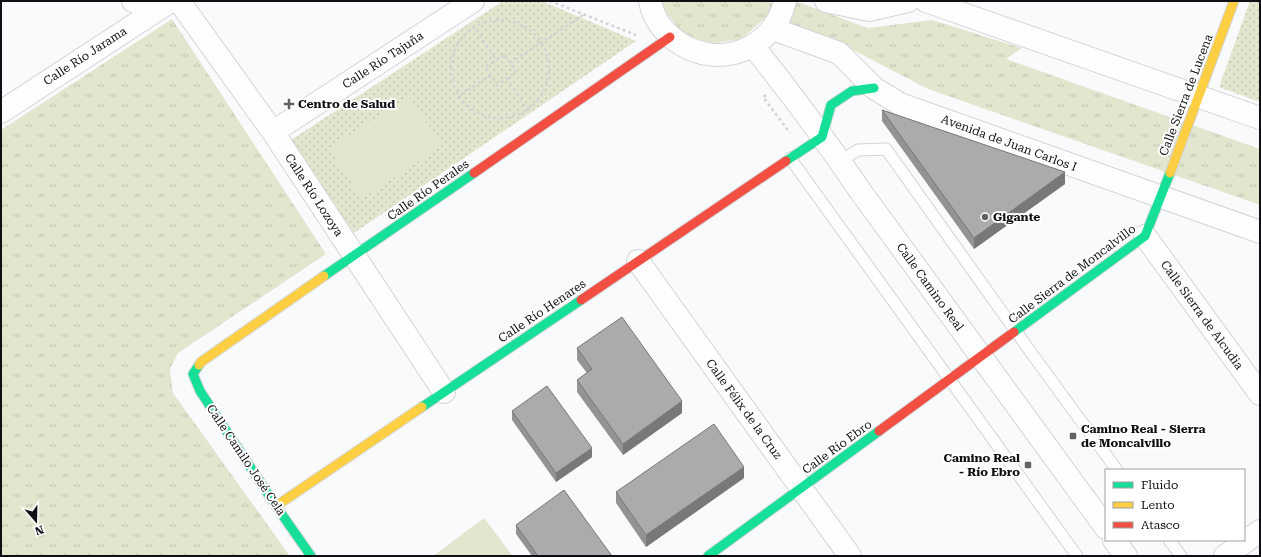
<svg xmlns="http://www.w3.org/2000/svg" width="1261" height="557" font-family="'Roboto Serif',serif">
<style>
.grass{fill:url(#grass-tufts)}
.park{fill:url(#park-dots)}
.garden{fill:#e2e6cf}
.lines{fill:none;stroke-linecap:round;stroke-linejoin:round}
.lane-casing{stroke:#d2d4d7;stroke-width:13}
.street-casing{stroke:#d2d4d7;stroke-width:24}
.fast-casing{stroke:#d2d4d7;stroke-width:11}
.slow-casing{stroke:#d2d4d7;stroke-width:11}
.jam-casing{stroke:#d2d4d7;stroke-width:11}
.path{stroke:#d3d3d3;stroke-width:2.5;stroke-dasharray:3 3;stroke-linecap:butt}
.lane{stroke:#fefeff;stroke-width:11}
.street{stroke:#fefeff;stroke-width:22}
.fast{stroke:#16e098;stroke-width:9}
.slow{stroke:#ffcf43;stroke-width:9}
.jam{stroke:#f24e42;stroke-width:9}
.wall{fill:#949393}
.shaded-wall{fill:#787878}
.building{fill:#acabab;stroke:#787878}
.poi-dot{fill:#616265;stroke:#fff;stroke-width:1.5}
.labels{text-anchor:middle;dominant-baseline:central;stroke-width:4;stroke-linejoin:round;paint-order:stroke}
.street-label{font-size:12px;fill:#0f1013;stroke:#fff}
.poi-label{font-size:12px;font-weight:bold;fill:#0f1013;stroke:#fff;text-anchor:start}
</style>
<defs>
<pattern id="grass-tufts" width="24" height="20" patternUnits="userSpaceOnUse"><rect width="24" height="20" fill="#e2e6cf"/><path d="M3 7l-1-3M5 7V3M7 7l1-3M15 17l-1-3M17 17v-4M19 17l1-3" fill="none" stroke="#c1c4b1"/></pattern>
<pattern id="park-dots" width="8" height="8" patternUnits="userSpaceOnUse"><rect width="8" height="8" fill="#e2e6cf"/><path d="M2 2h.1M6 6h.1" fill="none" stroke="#c1c4b1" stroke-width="1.8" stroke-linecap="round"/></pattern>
</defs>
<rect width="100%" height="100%" fill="#f9fafc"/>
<path class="grass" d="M661,1H795L868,28L932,20L1022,48L1006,59L1260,149V205L928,89L834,40L767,16L742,39L709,44L683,34L662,7Z
M172,19L326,254L178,353L170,369L173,393L290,556H1V130Z"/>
<path class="park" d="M503,1H542L636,41L354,233L291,140Z
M1250,1H1260V102L1219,87Z"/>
<path class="garden" d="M409,96L442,146L362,199L329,149Z
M484,518L513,556H433Z"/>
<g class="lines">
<g class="lane-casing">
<path id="lane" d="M790,158L1077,556
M840,161L858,150L886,149L1032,354L1117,470
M1169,540L1181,556"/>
</g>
<g class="street-casing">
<path id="street" d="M133,1L155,10
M179,1L273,132L444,392
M650,1C653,18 664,33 679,43C720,70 774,49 785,1
M826,1L869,10L908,1
M926,1L1260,118
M773,29L839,53L874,88L900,104L1260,232
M753,46C791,93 827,142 861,192L1106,528
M1,112L171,1
M273,132L473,1
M1145,236L1260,394
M638,261L850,556
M1114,540L1126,556
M1225,556L1260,531"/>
</g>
<g class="fast-casing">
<path id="fast" d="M786,161L822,137L831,105L852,91L874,88
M324,276L474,173
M1014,332L1145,236L1170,173
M199,365L193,374L200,391L276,506L311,556
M422,407L581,300
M708,556L879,431"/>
</g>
<g class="slow-casing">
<path id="slow" d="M1170,173L1234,1
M199,365L201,362L324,276
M276,506L422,407"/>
</g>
<g class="jam-casing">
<path id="jam" d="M474,173L670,37
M581,300L786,161
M879,431L1014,332"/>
</g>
<path class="path" d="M550,1L636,35
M451 69a49 49 0 1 1 98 0a49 49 0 1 1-98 0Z
M473,25L496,60
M505,55L516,72L497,85L485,67Z
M510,63L583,15
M507,78L528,111
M766,95L763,97L790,133
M458,97L490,76"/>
<use href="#lane" class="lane"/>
<use href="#street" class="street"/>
<use href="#fast" class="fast"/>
<use href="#slow" class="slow"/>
<use href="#jam" class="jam"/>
</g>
<path class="wall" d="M882,110L1065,184L974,249L882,121Z
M577,348L682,413L623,455L577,392V380L587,373L577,360Z
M512,411L592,457L556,482L512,420Z
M744,478L646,547L616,503V492Z
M516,525L612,556H532L516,534Z"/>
<path class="shaded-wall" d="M1065,172V184L974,249V238Z
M682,401V413L623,455V444Z
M592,448V457L556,482V473Z
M744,467V478L646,547V535Z"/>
<path class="building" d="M882,110L1065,172L974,238Z
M622,317L682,401L623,444L577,380L592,369L577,348Z
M547,386L592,448L556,473L512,411Z
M714,424L744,467L646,535L616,492Z
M564,490L612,556H538L516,525Z"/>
<g class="poi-dot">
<path d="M287 98h4v4h4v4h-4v4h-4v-4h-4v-4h4z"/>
<circle cx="985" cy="217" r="4"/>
<rect x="1069" y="432" width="8" height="8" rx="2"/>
<rect x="1024" y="461" width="8" height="8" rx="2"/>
</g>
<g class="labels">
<g class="street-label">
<text transform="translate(85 56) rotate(-33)">Calle Río Jarama</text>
<text transform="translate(383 60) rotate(-33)">Calle Río Tajuña</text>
<text transform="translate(1186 95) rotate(-69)">Calle Sierra de Lucena</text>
<text transform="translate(1009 143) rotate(20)">Avenida de Juan Carlos I</text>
<text transform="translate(428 190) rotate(-35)">Calle Río Perales</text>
<text transform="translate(314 195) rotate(57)">Calle Río Lozoya</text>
<text transform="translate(1072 274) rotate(-37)">Calle Sierra de Moncalvillo</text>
<text transform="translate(930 287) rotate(54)">Calle Camino Real</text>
<text transform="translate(542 311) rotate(-34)">Calle Río Henares</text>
<text transform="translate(1202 315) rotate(54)">Calle Sierra de Alcudia</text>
<text transform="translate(744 409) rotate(54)">Calle Félix de la Cruz</text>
<text transform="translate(837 447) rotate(-36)">Calle Río Ebro</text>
<text transform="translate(246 460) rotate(56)">Calle Camilo José Cela</text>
</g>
<g class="poi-label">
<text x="298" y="104">Centro de Salud</text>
<text x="993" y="217">Gigante</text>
<text x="1081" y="429">Camino Real - Sierra<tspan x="1081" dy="14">de Moncalvillo</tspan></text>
<text x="1020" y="458" text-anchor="end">Camino Real<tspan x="1020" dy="14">- Río Ebro</tspan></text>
</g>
</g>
<rect width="1261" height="557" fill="none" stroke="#0f1013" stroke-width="4"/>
<rect x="1105" y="469" width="140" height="72" fill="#ffffff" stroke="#9f9fa1"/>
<rect x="1113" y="482" width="20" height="6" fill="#16e098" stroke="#9f9fa1"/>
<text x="1141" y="489" font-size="12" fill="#0f1013">Fluido</text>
<rect x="1113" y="502" width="20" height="6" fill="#ffcf43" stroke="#9f9fa1"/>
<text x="1141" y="509" font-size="12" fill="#0f1013">Lento</text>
<rect x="1113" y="522" width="20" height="6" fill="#f24e42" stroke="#9f9fa1"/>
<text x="1141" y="529" font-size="12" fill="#0f1013">Atasco</text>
<g transform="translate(36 521) rotate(160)" stroke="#ffffff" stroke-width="3" paint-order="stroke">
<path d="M0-3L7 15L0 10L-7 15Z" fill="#0f1013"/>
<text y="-6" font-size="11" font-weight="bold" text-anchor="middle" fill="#0f1013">N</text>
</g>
</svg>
